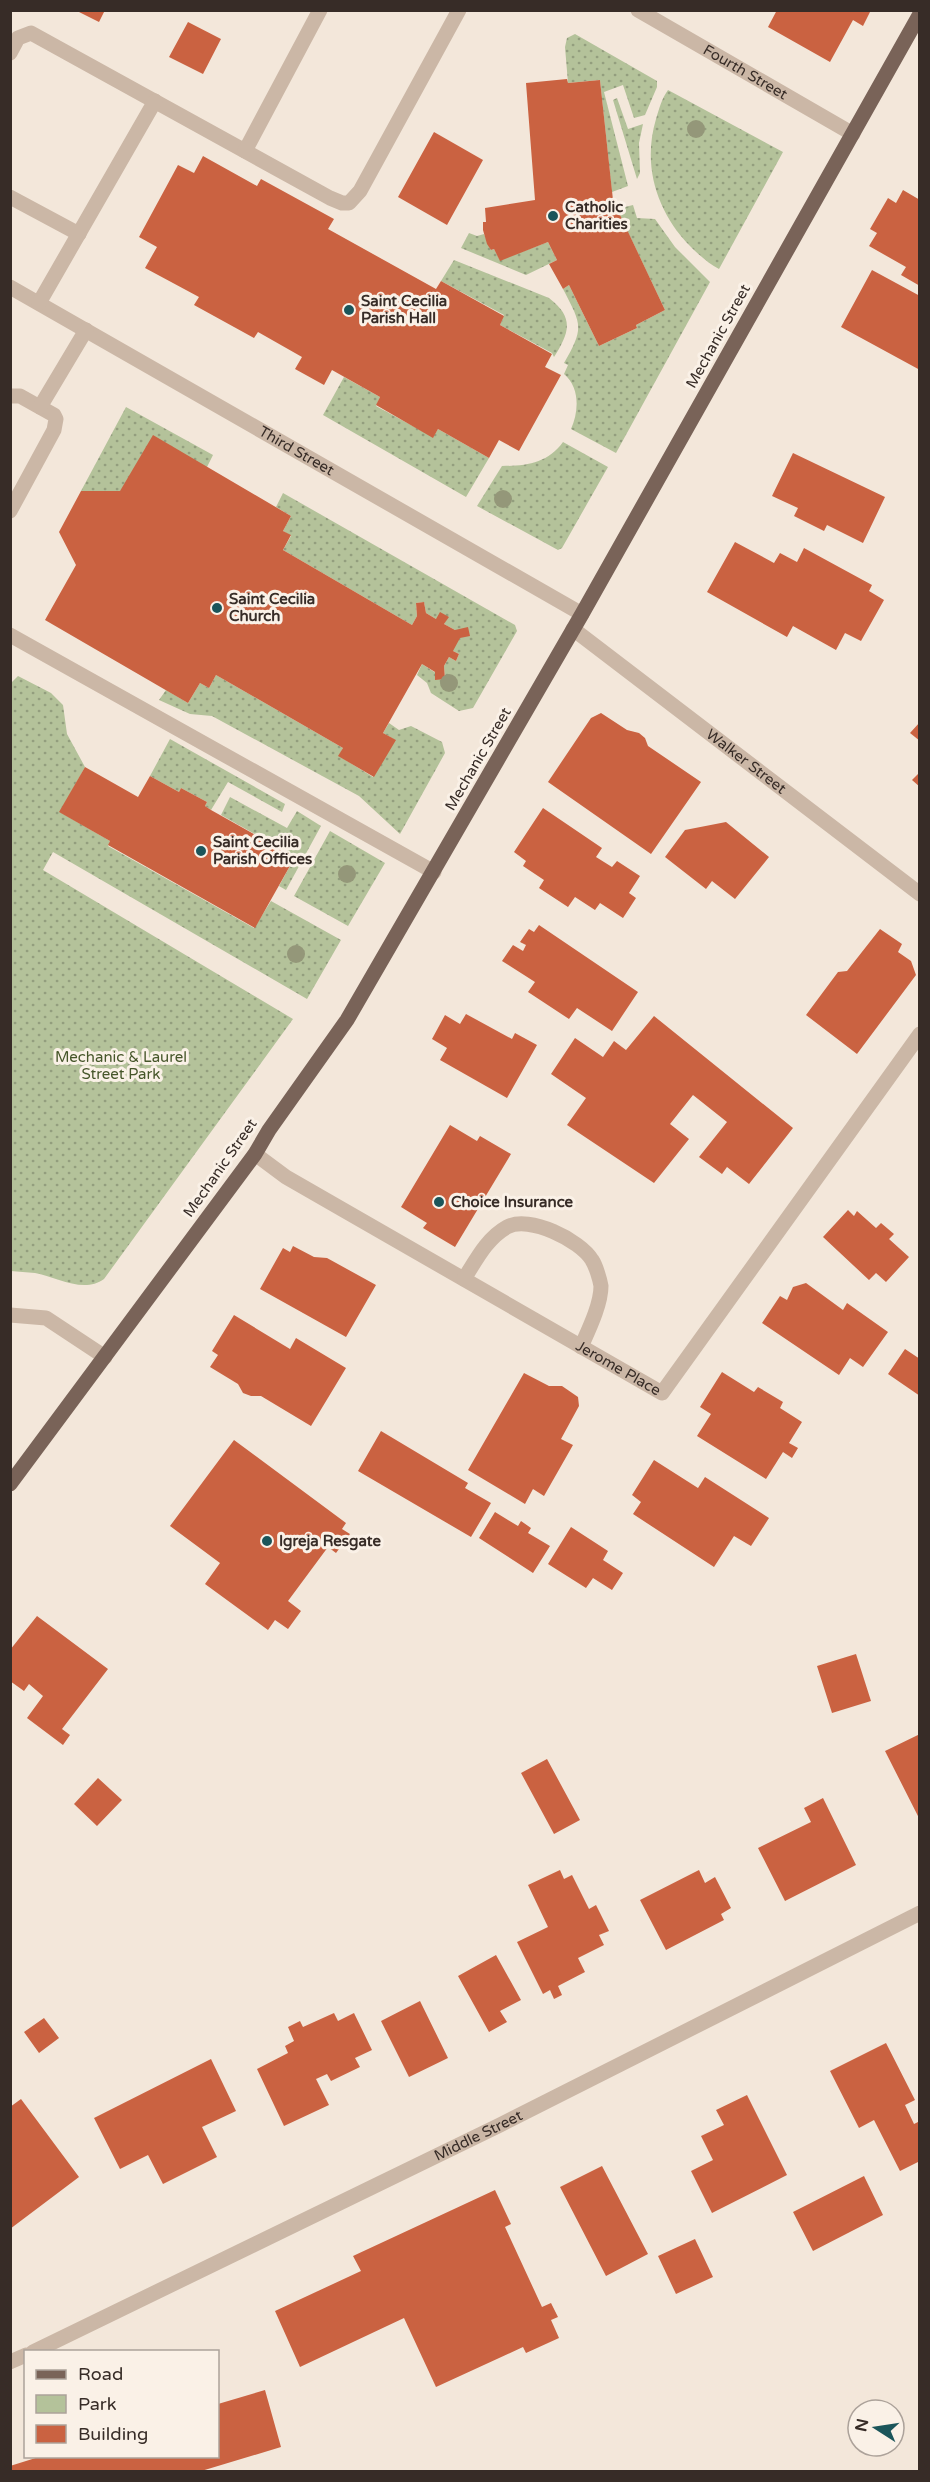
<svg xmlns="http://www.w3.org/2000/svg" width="930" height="2482" font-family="'Varela Round',sans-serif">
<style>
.green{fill:url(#green-dots)}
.building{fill:#ca6241}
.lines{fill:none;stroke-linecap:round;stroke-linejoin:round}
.minor{stroke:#cbb7a6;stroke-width:15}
.major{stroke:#796358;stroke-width:15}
.tree{fill:#949779}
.poi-dot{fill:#1b555a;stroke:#faf1e7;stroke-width:2}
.labels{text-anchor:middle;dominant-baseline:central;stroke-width:6;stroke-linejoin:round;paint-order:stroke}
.street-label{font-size:15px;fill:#372c27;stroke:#faf1e7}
.poi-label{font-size:15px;font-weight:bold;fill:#372c27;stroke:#faf1e7;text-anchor:start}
.park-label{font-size:15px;fill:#46562a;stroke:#faf1e7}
</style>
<defs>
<pattern id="green-dots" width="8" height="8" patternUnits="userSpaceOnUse" patternTransform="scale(1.5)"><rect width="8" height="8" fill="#b4c29a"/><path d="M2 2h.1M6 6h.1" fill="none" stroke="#939e7e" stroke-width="1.8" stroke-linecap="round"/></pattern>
</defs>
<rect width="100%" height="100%" fill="#f3e7da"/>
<path class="green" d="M575,34L657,81V87L645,115L634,118L623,85L604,92L628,186L612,192L600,80L568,83L565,47L567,38Z
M668,90L783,152L719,269C709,264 698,254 690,246C657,212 642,166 656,119C659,109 662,98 668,90Z
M617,98L628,129L643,124L639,143L640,173L637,179L613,100Z
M633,205L637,218L655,219L675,247L710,282L616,453L571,429C579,412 580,387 564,374L568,365L564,363C585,327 581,324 563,289L569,285L599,346L637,328L636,325L665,310L617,209Z
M469,233L477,236L484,234L491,250L494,249L500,260L548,242L557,260L526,275L461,248Z
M454,260L549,298C575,318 569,333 554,357L552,353L500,325L504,315L441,281Z
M344,377L380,397L376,406L433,437L438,429L489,458L466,497L323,415Z
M126,407L213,455L207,467L120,491H81Z
M563,442L608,467L562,548L558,550L477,506L502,466C526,466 548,463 563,442Z
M283,493L515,625L517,631L473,708L459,711L431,693L427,683L417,675L422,664L445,679L444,666L449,657L456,661L459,654L453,651L455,630L444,624L448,617L436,619L426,613L424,602L416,603L417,616L412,625L283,550L291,536L283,531L291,516L276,507Z
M216,675L343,748L339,756L373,777L395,740L383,733L389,723L399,730L411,726L442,742L445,753L400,834L359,796L212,716L190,714L159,700L166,690L188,703L200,683L209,688Z
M18,676L51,693L63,705L67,734L85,767L60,812L110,841L108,846L254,928L271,901L341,940L307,999L53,852L43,870L293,1019L104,1279C84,1294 56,1277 35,1273C27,1272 18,1272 11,1271L10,684Z
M170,739L285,804L282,812L228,782L211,810L205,806L207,802L181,788L179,792L150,776Z
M230,797L287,828L297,811L321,826L286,890L279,886L295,857L221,815Z
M330,831L385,863L348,926L294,896Z"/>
<path class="building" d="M75,10H105L99,22Z
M777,10H871L863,26L853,20L830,62L768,27Z
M188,22L221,39L203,74L169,57Z
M567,79L568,83L600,80L613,200L665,310L636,325L637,328L599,346L569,285L563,289L549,264L557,260L548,242L500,261L494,249L491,250L487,244L483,230V222H486L485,208L535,200L526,83Z
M434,132L483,160L447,225L398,197Z
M203,156L257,186L261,179L334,219L328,229L436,289L441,281L504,316L500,325L552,354L545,367L561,375L519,451L499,440L489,458L438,429L433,438L376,405L380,397L332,370L324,385L295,369L302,357L258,332L254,338L194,305L199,297L145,268L157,247L139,237L178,165L194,173Z
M903,190L920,200V286L901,275L906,267L869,246L877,233L870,229L888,198L896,203Z
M872,270L920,296V370L841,327Z
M153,435L291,516L283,531L291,535L283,550L412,625L417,616L416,603L424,602L426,613L436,619L440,612L449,617L444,624L455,630L468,627L470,636L460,638L453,651L459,654L456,661L449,657L444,666L445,679L435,680V672L422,664L383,733L396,740L374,777L338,756L343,748L216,675L209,688L200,683L188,703L45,620L76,565L59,532L81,491H120Z
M793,453L885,497L863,543L827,525L824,531L794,516L798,508L772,496Z
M735,542L774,563L780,553L797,562L804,548L872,585L869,591L884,600L861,641L845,633L836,650L793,626L787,637L707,592Z
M601,713L627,730L639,733L645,738L648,746L701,782L651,854L548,782L591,718Z
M920,722V741L910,733Z
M85,767L138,797L150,776L179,792L181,788L207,802L205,806L211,810L295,857L255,928L108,845L110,841L59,812Z
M920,772V787L912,780Z
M543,808L602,848L596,857L612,867L617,861L640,876L629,893L636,898L623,918L600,903L595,910L575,897L568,907L539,888L544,880L523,866L526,861L514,852Z
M726,822L769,857L735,899L712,881L706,889L665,857L685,830Z
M539,925L638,992L612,1031L577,1008L569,1019L528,992L535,982L502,961L513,945L523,951L526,945L520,942L529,929L534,932Z
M880,929L902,944L898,952L911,961L916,975L857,1054L806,1015L838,972L847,971Z
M466,1014L512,1039L515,1033L537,1045L507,1098L440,1060L447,1048L432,1039L445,1015L460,1024Z
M654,1016L793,1128L749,1184L727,1167L722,1174L699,1157L727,1122L693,1095L670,1124L689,1139L654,1183L567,1125L586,1098L551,1074L575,1038L603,1057L614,1041L626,1050Z
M450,1125L477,1141L480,1136L511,1154L455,1247L423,1228L427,1223L401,1207Z
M848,1210L854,1216L857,1211L876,1228L881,1223L894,1234L889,1239L909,1257L886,1282L876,1273L869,1280L823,1237Z
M293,1246L314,1257L327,1258L376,1285L346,1337L260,1289L283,1248L290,1252Z
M806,1283L843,1310L847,1303L888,1332L863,1367L850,1358L839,1375L762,1323L780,1296L787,1300L793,1287Z
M234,1315L290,1349L296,1338L346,1368L311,1426L261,1396H251L243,1393L238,1384L210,1367L218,1355L212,1351Z
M905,1349L920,1359V1396L888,1374Z
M722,1372L754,1392L758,1387L783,1402L780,1408L802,1422L789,1443L798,1448L792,1458L783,1452L766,1479L697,1436L711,1414L700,1407Z
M524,1373L549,1386H562L578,1397L579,1406L561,1439L573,1445L544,1496L533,1489L525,1504L468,1470Z
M381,1431L468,1483L465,1488L491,1503L471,1537L358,1471Z
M234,1440L346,1523L342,1529L350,1534L336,1553L328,1547L288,1601L301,1611L288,1629L275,1620L268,1630L205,1584L220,1563L170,1526Z
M654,1460L698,1488L705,1477L769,1518L751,1546L734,1536L714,1567L633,1514L641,1502L632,1495Z
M495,1512L518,1526L521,1521L531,1528L528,1533L550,1546L533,1573L479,1538Z
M571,1527L608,1551L603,1560L623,1573L612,1590L593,1578L586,1588L548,1564Z
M37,1616L108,1669L62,1729L70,1735L63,1745L27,1718L43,1696L29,1684L24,1691L10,1681V1650Z
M856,1654L871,1701L832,1713L817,1666Z
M920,1734V1820L885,1751Z
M547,1759L580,1820L554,1834L521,1773Z
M98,1778L122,1800L97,1826L74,1804Z
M823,1798L856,1865L785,1901L758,1848L811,1822L804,1808Z
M560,1870L564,1879L572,1875L589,1909L596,1905L609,1931L599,1935L604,1945L578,1958L585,1972L558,1986L562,1995L554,1999L550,1990L543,1994L517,1942L548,1927L528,1885Z
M699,1870L705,1883L715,1877L731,1908L721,1914L724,1920L666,1950L640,1900Z
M496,1955L521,2000L500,2011L507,2022L489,2032L458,1976Z
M420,2001L448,2058L409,2077L381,2021Z
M334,2013L338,2021L354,2013L372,2050L355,2058L360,2067L331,2081L327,2074L316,2079L329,2105L284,2126L257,2069L288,2053L285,2046L294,2041L288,2027L300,2021L303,2027Z
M44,2018L59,2038L39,2053L24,2032Z
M886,2043L915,2100L905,2105L914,2124L920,2121V2161L900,2171L874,2120L859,2128L830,2071Z
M211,2059L236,2111L202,2127L217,2157L163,2184L148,2155L120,2169L94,2118Z
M747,2095L787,2175L712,2213L691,2171L713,2160L701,2136L724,2125L716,2110Z
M21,2099L79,2177L10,2229V2107Z
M602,2166L648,2254L606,2276L560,2187Z
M864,2176L883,2215L813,2251L793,2212Z
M495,2190L511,2224L505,2227L542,2307L551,2303L558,2317L551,2320L559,2338L526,2353L523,2347L436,2387L404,2318L300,2367L275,2311L361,2271L353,2256Z
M695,2239L713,2277L676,2294L658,2256Z
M265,2390L281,2447L198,2472H10V2466L42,2456H218V2404Z"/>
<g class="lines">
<g class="minor">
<path id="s1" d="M638,10L853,134"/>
<path d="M10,53L18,38L31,33L330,198L342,203H349L360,191L459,10"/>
<path d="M245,151L320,10"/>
<path d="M10,197L79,234"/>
<path id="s2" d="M10,287L582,614"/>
<path d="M39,303L155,101"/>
<path d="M10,396H20L54,415L56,419L54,430L10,511"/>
<path d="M40,407L86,330"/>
<path id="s3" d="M573,629L920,894"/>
<path d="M10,635L434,872"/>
<path id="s4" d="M255,1154L286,1177L662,1393L920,1034"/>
<path d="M464,1279C476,1260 487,1238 507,1227C529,1215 580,1240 592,1260C596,1266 600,1280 601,1286C601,1305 588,1331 581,1347"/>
<path d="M10,1315L46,1318L105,1357"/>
<path id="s5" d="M33,2352L500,2125L920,1913"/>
<path d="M10,2362L26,2355"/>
</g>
<path class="major" d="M10,1484L255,1154L269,1130L347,1020L582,614L920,14"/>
</g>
<g class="tree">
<circle cx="696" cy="129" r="9"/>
<circle cx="503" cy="499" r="9"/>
<circle cx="449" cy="683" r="9"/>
<circle cx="347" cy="874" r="9"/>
<circle cx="296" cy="954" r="9"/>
</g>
<g class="poi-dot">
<circle cx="553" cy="216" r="6"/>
<circle cx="349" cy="310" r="6"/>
<circle cx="217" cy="608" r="6"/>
<circle cx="201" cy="851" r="6"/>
<circle cx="439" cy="1202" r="6"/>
<circle cx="267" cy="1541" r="6"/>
</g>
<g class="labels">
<g class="street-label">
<text stroke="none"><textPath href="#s1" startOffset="124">Fourth Street</textPath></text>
<text transform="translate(718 336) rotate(-61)">Mechanic Street</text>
<text stroke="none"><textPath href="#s2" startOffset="330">Third Street</textPath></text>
<text transform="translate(478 759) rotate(-60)">Mechanic Street</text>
<text stroke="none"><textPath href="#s3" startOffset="218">Walker Street</textPath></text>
<text transform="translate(220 1168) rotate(-55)">Mechanic Street</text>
<text stroke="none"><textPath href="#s4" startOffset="422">Jerome Place</textPath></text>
<text stroke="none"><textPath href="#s5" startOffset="495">Middle Street</textPath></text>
</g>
<g class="poi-label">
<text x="565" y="207">Catholic<tspan x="565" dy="17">Charities</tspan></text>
<text x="361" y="301">Saint Cecilia<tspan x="361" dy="17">Parish Hall</tspan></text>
<text x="229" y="599">Saint Cecilia<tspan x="229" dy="17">Church</tspan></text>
<text x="213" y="842">Saint Cecilia<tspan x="213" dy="17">Parish Offices</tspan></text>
<text x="451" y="1202">Choice Insurance</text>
<text x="279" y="1541">Igreja Resgate</text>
</g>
<g class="park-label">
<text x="121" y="1057">Mechanic &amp; Laurel<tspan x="121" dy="17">Street Park</tspan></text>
</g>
</g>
<rect width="930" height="2482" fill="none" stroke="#372c27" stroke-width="24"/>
<rect x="24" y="2350" width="195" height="108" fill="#faf1e7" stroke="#aca29a" stroke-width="1.5"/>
<rect x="36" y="2370" width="30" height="9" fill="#796358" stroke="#aca29a" stroke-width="1.5"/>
<text x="78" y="2380" font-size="18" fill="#372c27">Road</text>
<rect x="36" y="2395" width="30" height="18" fill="#b4c29a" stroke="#aca29a" stroke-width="1.5"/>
<text x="78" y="2410" font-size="18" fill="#372c27">Park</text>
<rect x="36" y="2425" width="30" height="18" fill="#ca6241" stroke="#aca29a" stroke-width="1.5"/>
<text x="78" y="2440" font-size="18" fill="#372c27">Building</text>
<g transform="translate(876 2428) rotate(282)"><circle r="28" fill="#faf1e7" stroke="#aca29a" stroke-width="1.5"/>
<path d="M0-4.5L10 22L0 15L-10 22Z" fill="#1b555a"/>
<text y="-9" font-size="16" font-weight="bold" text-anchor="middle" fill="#372c27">N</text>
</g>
</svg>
